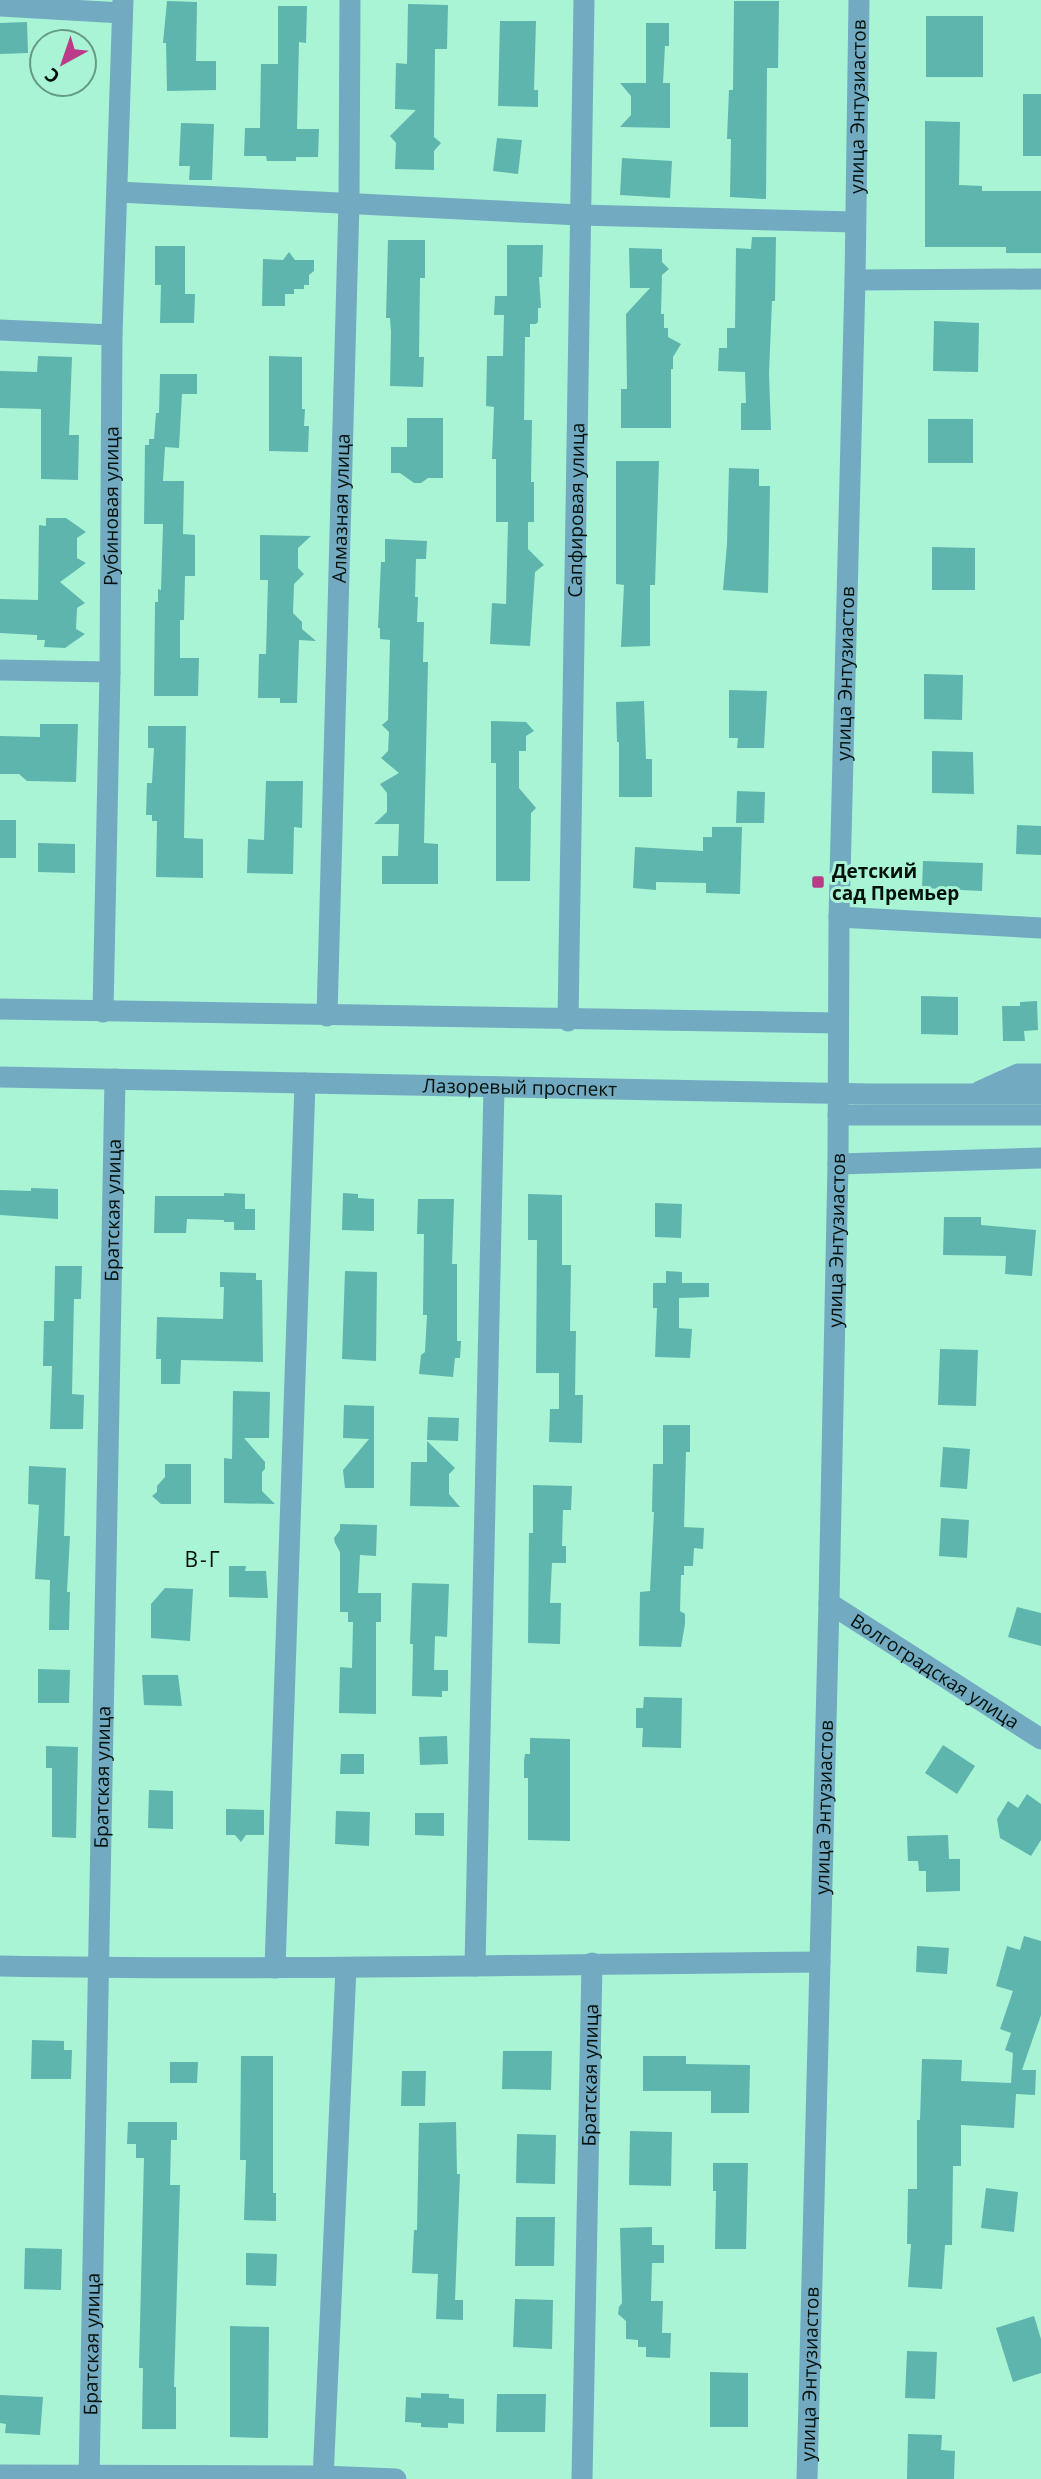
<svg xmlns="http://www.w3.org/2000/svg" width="1041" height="2479" font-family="'Open Sans',sans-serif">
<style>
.building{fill:#5eb5ad}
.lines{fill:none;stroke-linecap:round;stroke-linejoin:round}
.minor{stroke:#72aac2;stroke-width:21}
.poi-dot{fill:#ba3b88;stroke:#a9f4d5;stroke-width:2.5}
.labels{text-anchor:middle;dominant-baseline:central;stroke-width:6;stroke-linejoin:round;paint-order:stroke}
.street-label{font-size:19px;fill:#00120b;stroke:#a9f4d5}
.poi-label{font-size:19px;font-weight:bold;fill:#00120b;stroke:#a9f4d5;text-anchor:start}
.neighbourhood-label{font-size:21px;letter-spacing:2px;fill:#00120b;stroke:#a9f4d5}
</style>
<rect width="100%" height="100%" fill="#a9f4d5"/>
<path class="building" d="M167,1L197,2L196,61H216V90L167,91L166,43H163Z
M734,1H779L778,68H767L766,199L730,197L731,139H727L729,90H733Z
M408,4L448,5L447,49H435L434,137L441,143L434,151V170L395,169L396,143L390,136L416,110L395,109L396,63L407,64Z
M278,6H307L306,43L299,42L297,129H319L318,157H296V161H267L266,156H244L245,128H260L261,64H278Z
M926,16H983V77H926Z
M500,21H536L534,90H538V107L498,106Z
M27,22L28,53L0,54V23Z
M646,23H669V46H665L663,83H670V128L620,127L631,115V96L620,83H646Z
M1023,94H1041V156H1023Z
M925,121L960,122L959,185L982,186V191H1041V253H1006V247H925Z
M181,123L214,124L212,180H189L190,166H179Z
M497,138L522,140L518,174L493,171Z
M622,158L672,161L670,198L620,195Z
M752,237H776L775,301H772L769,373L771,430H741V403H746L745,372L718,371L719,348H727V328H735L736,248L751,249Z
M388,240H425V278H420L419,357H424L423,387L390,386L391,332L390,318H386Z
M507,245H543L542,277H539L541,308H538V322L536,324H530V337H525L524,420H532L531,482H534V522H528V549L544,565L535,572L530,646L490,644L492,603L506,604L508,522H496V459H492L494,407L486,406L487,356H503L504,315H494L495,296H507Z
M155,246H185V294H195L194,323H160L161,285H155Z
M629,248L662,249V262L669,269L662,275L661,314H664V328H668V337L681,344L673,357V369H671V428H621V389H627L626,314L650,288H630Z
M289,252L295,260H314V271L309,275V285H304V289H294V294H285V306H262L263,259L283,260Z
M934,321L979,323L978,372L933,371Z
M38,356L72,357L69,435H79L78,480L41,479V409L0,408V371L37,372Z
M269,356L302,357V409H305L304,426H309L308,452L269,451Z
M160,374H197V394H182L179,448L165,447L163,481H184L183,534L195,535V576H185L184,620H180V658H199L198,696H154L155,602H158V589L161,590L163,524H144L145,445H149V439H154L156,413H159Z
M407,418H443V478H428L421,483H414L400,473H391V447H407Z
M928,419H973V463H928Z
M616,461H659L655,585H650V646L621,647L624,585L616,584Z
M729,468L759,469V486H770L768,593L723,590L727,544Z
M46,518H66L86,532L77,538V558L86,563L60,582L85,603L77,608L76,629L85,634L65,648L44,647L45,640H37V635L0,633V599L38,600L39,525L46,526Z
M260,535L311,536L298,548V568L304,574L294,584L293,613L302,622V629L316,641L299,640L297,703H280V698H258L259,654H266L268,580H260Z
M385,539L427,541L426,559H416L415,597H418L417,622H424L423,662H428L424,843L438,844V884H382V856H398L399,824H374L387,812V793L380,784L399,773L381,758L388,751L389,732L382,725L388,720L390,640L380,639V628H378L381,562H385Z
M932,547L975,548V590H932Z
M924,674L963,675L962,720L924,719Z
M729,690L767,691L764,748H737L738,738H729Z
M644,701L646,759H652V797H619V742H617L616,702Z
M491,721L526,722L534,731L526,736V751H519V788L536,808L531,813L530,881H496V763H491Z
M40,724H78L76,782L27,781L19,774H0V736L40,737Z
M148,726H186L184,838L203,839V878L156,877L157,821H152V815H146L147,783H152L154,748H148Z
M932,751L973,752L974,794L932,793Z
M266,781H303L302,828L294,827L293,874L247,873L248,839L264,840Z
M737,791L765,792L764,823H736Z
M0,820H16V858H0Z
M1017,825L1041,826V855L1016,854Z
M712,827H742L740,894L706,893V883L656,882V890L633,888L635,847L703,851V837H712Z
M38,843L75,844V873L38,872Z
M923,861L983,863L982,891L922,888Z
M921,996L958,997V1035L921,1034Z
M1037,1001L1038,1030L1024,1031L1025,1041H1003L1002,1006H1020V1002Z
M31,1188L58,1189V1219L0,1215V1190L31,1191Z
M224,1193L245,1194V1209H255V1230H234V1222H224V1220L187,1219L186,1233H154L155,1196H224Z
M343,1193L358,1194V1198L374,1199V1231L342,1230Z
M528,1194L562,1195V1265H571L570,1331H576L575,1395H583L582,1443L549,1442L550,1409H559V1373H536L537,1240H528Z
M418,1199H454L452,1264H457V1341H461L460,1358H455L453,1377L419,1374L421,1355L425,1352L427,1315H423L424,1234H417Z
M655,1203L682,1204L681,1238L655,1237Z
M944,1217H981V1225L1036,1230L1032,1276L1005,1274L1006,1256L943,1255Z
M55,1266H82L81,1299H74L72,1394L84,1395L83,1429H50L52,1366H43L44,1321H54Z
M345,1271L377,1272L376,1361L342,1359Z
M666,1271L682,1272V1283H709V1297L679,1298V1328L692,1329L690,1358L655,1357L657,1308H653V1283H666Z
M220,1272L256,1273V1280H262L263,1362L181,1360L180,1384H161V1359H156L157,1317L223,1319L224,1287H220Z
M940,1349L978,1350L976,1406L938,1405Z
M233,1391L270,1392L269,1438H244L265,1462V1469L262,1472V1491L275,1504L224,1503V1458L232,1459Z
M344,1405L374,1406V1488H345L343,1470L369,1439L343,1438Z
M428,1417L459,1418L458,1441L427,1440Z
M663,1425H690V1452H686L684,1527L704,1528L703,1549L694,1548L693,1566H684V1575H681L680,1611L685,1614V1624L681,1647L639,1646L640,1592L650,1591L654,1512H652L653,1464H663Z
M427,1441L455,1468L449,1474V1494L460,1507L410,1506L411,1462H427Z
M943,1447L970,1449L967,1489L940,1487Z
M165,1464H191V1504H161L152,1496L157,1492V1486L165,1477Z
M29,1466L66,1468L64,1536H70L67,1592H70L69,1630H49L50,1580L35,1579L39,1505L28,1504Z
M533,1485L572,1486L571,1510H563L562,1546H566V1563H552L550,1603H561L560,1644L528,1643L529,1533H533Z
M941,1518L969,1520L967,1558L939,1556Z
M340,1524L377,1525L376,1556L360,1555L358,1593H381V1622H376V1714L339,1713L340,1667L352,1668L353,1622H348V1612H340V1552L335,1543L334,1538L340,1530Z
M229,1566H246L245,1571H266L268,1598L229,1597Z
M412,1583L449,1584L447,1637L435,1636L434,1670H448V1691H442V1697L412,1696L413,1644H410Z
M165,1588L193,1589L190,1641L151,1638V1604Z
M1017,1607L1041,1613V1646L1008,1637Z
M38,1669L70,1670L69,1703H38Z
M142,1675H178L182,1706L144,1705Z
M644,1697L682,1698L681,1748L642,1747L643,1728H636V1708H643Z
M447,1736L448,1764L420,1765L419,1737Z
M530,1738L570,1739V1841L528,1840V1778H524V1761L525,1754H530Z
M943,1745L975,1766L957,1794L925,1773Z
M46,1746L78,1747L76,1838L52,1837V1768H46Z
M341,1754H364V1774H340Z
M149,1790L173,1791V1829L148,1828Z
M1027,1794L1041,1804V1840L1031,1856L1000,1838L997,1819L1008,1801L1018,1808Z
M226,1809L264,1810V1835H246L241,1842L235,1835H226Z
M336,1811L370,1812L369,1846L335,1844Z
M415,1813H444V1836L415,1835Z
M948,1835L949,1859H960V1891L926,1892V1871H919L918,1861H908L907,1836Z
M1024,1936L1041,1941V2015L1022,2070H1036L1035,2095L1016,2094L1014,2128L961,2125V2166H953L952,2245H945L942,2289L908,2287L911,2244H907L908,2189H917V2120H920L922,2059L962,2060L961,2081L1011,2083L1013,2053L1005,2050L1011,2033L1000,2029L1013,1991L996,1986L1007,1946L1020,1950Z
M917,1946L949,1948L947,1974L916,1972Z
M32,2040L64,2041V2050H72L71,2079H31Z
M503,2051H552L551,2090L502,2089Z
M241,2056H273V2193H276V2221L244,2220L246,2160H240Z
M643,2056H686V2064L750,2065L749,2113H711V2091H643Z
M170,2062H198L197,2083H170Z
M402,2071H426L425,2106H401Z
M128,2122H177V2140H171L170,2185H180L174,2387H176V2429H142L143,2368H139L144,2158H136V2144H127Z
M456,2122L457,2174H460L455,2300H463V2320L436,2319L438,2274L412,2273L414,2230H417L419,2123Z
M630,2131L672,2132L671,2186L629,2185Z
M517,2134L556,2135L555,2184L516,2183Z
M713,2163H748L746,2249H715L716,2191H713Z
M986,2188L1018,2192L1014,2232L981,2228Z
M516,2217H555L554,2266H515Z
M652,2227V2245H664V2263H652L651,2301H663L662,2333H671L670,2358L646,2357V2347H638V2340L626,2339V2321L618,2314L619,2307L622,2303L620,2228Z
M25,2248L62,2249L61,2290L24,2289Z
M246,2253L277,2254L276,2286L246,2285Z
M515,2299L553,2300L552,2349L513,2347Z
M1034,2316L1041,2339V2373L1013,2382L996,2328Z
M230,2326L269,2327L268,2438L230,2437Z
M907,2351L937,2352L935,2399L905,2398Z
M710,2372L748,2373V2427H710Z
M421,2393L449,2394V2398L464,2399V2424L448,2423V2428L421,2427V2423L405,2422L406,2397L421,2398Z
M497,2394H546L545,2432H496Z
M0,2395L43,2397L40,2435L5,2433L6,2424L0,2423Z
M908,2434L942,2435L941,2450L955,2451L954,2479H907Z"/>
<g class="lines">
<g class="minor">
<path d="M0,6L122,13"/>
<path d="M118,192L580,215L855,222"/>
<path d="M855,280L1041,279"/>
<path d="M0,330L112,335"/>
<path d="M0,670L110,672"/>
<path d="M839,917L1041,928"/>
<path d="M0,1009L838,1023"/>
<path id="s1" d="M103,1012L110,672L112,335L123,0"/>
<path id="s2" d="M327,1016L349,202L350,0"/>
<path id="s3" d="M568,1021L584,0"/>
<path id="s4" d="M0,1077L870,1094H1041"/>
<path d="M980,1091L1018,1074H1041"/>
<path d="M838,1115H1041"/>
<path d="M838,1164L1041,1158"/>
<path id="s5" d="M829,1603L1041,1739"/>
<path d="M0,1966C273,1971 546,1964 820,1962"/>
<path d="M475,1966L494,1087"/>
<path d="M275,1968L305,1083"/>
<path d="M0,2475L323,2476L396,2479"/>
<path id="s6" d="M89,2479L115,1079"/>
<path d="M323,2479L346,1968"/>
<path id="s7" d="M582,2479L592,1963"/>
<path id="s8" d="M807,2479L829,1603L838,1164L839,917L855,280L859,0"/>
</g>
</g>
<rect class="poi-dot" x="811" y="875" width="14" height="14" rx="3.5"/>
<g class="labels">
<g class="street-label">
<text stroke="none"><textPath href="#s8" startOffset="2373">улица Энтузиастов</textPath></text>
<text stroke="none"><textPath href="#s1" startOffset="506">Рубиновая улица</textPath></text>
<text stroke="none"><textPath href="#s2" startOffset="508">Алмазная улица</textPath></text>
<text stroke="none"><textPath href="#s3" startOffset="511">Сапфировая улица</textPath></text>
<text stroke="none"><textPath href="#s8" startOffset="1806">улица Энтузиастов</textPath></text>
<text stroke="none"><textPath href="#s4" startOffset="520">Лазоревый проспект</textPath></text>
<text stroke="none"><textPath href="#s6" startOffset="1269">Братская улица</textPath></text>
<text stroke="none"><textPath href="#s8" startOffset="1239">улица Энтузиастов</textPath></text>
<text stroke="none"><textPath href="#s5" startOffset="126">Волгоградская улица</textPath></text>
<text stroke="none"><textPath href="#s6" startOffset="702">Братская улица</textPath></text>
<text stroke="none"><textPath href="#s8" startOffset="672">улица Энтузиастов</textPath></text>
<text stroke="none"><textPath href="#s7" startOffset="404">Братская улица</textPath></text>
<text stroke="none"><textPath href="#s6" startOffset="135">Братская улица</textPath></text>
<text stroke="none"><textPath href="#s8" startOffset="105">улица Энтузиастов</textPath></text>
</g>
<g class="poi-label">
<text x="832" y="871">Детский<tspan x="832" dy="22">сад Премьер</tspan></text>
</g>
<g class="neighbourhood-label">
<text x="203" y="1559">В-Г</text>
</g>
</g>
<g transform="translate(63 63) rotate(220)"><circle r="33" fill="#a9f4d5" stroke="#659a84" stroke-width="2"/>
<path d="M0-5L12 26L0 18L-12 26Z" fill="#ba3b88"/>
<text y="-10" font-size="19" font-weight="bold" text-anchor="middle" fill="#00120b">С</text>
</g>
</svg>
